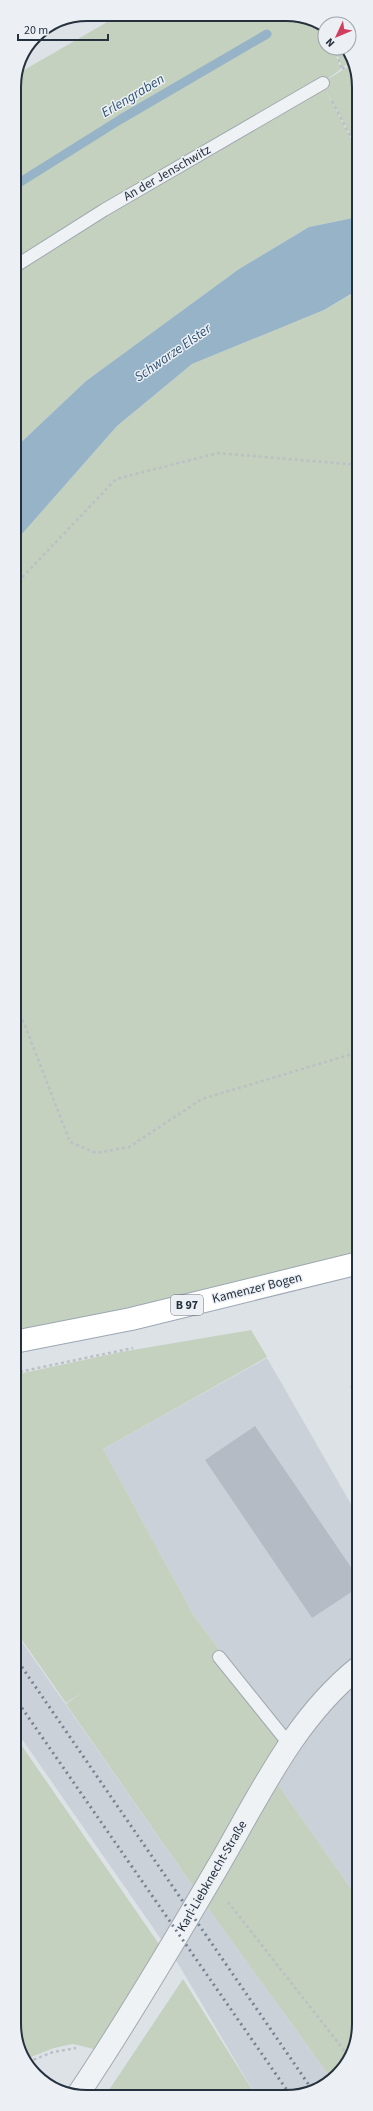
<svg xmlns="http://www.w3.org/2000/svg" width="373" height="2111" font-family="'Source Sans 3',sans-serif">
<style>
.built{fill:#cbd1d9}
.green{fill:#c4d1be}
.water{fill:#96b3c8}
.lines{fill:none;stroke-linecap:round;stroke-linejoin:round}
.stream{stroke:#96b3c8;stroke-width:9}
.building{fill:#b4bbc4}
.lane-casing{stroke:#a2a9b1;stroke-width:14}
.street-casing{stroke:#a2a9b1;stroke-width:24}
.primary-casing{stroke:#9ca7b3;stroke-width:24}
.path{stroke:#bbc0c5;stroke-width:2.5;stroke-dasharray:3 3;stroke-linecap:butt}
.lane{stroke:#eff2f5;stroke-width:12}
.street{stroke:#eff2f5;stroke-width:22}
.primary{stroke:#fff;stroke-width:22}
.rail{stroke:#768291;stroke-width:3;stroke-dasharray:2 4;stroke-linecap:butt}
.labels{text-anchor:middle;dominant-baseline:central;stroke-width:3;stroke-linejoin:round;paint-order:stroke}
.shield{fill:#ecf0f5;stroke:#616a75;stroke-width:1}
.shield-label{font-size:12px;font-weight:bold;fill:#26313e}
.street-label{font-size:13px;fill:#26313e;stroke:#ecf0f5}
.water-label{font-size:14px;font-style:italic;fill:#2f5372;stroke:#ecf0f5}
.rim{fill:none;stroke:#26313e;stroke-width:2}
</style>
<rect width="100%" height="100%" fill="#dde2e7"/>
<path class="built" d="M267,1358L359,1518V1900L271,1775L289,1744L194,1616L103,1449Z
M15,1632L220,1925L331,2078L295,2096H256L179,1965L15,1729Z"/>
<path class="green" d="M121,14L305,16L325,29V48H333L341,69L322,83L352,64L358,78V149L323,85L358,152V217L309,227L239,269L86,381L14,449V83L19,73Z
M335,48H345L351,62L342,68Z
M358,291L359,1260L14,1342V543L117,426L192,364L324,310Z
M251,1330L267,1357L103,1449L194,1616L289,1744L271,1775L359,1900V2024L341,2072L331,2078L220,1925L66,1704L84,1691L66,1703L15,1630L14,1375L121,1352Z
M15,1736L161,1947L102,2051L73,2044L54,2048L26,2059L15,2033Z
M183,1979L256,2096H105Z"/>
<path class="water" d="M358,217V290L324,310L192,364L117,426L14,543V449L86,381L239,269L309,227Z"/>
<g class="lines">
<path class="stream" d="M14,186L121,119L267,34"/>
</g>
<path class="building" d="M359,1380V1398L350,1387Z
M255,1426L359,1579V1587L312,1618L205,1460Z"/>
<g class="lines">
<g class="lane-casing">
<path id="lane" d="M14,267L104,210L323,83
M219,1657L289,1744"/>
</g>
<g class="street-casing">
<path id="street" d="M77,2096C128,2020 174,1942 220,1863C260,1794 295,1718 359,1667"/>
</g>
<g class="primary-casing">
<path id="primary" d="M14,1342L131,1319L359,1263"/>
</g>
<path class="path" d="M334,48L342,69L341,70
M342,69L352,63
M332,101L358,151
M14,586L116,479L218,453L359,465
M14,997L70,1142L96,1153L129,1147L202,1099L359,1052
M14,1373L133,1348
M228,1902L347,2054
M28,2062L53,2052L76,2048"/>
<use href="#lane" class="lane"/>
<use href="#street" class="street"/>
<use href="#primary" class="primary"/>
<path class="rail" d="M15,1657L311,2088
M15,1698L291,2096"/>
</g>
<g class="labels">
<rect class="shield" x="171" y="1295" width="32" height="20" rx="3"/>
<g class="shield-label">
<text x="187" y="1305">B 97</text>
</g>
<g class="street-label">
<text transform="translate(167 173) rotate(-30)">An der Jenschwitz</text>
<text transform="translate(257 1288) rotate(-14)">Kamenzer Bogen</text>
<text transform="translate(212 1876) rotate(-60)">Karl-Liebknecht-Straße</text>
</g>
<g class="water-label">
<text transform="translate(133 96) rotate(-31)">Erlengraben</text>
<text transform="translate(173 353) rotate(-35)">Schwarze Elster</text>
</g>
</g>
<path d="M0 0H373V2111H0ZM87 21H286A66 66 0 0 1 352 87V2024A66 66 0 0 1 286 2090H87A66 66 0 0 1 21 2024V87A66 66 0 0 1 87 21Z" fill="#ecf0f5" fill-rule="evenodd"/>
<path class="rim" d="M87 21H286A66 66 0 0 1 352 87V2024A66 66 0 0 1 286 2090H87A66 66 0 0 1 21 2024V87A66 66 0 0 1 87 21Z"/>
<g transform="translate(337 36) rotate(226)"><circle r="19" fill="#ecf0f5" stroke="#9da4ac"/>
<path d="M0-3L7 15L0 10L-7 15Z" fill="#d13d5f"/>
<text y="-6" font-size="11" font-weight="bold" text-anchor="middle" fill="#26313e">N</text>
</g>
<path d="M18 34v6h90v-6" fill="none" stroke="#26313e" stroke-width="2"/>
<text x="24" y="34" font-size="12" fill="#26313e" stroke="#ecf0f5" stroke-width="3" paint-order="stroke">20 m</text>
</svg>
